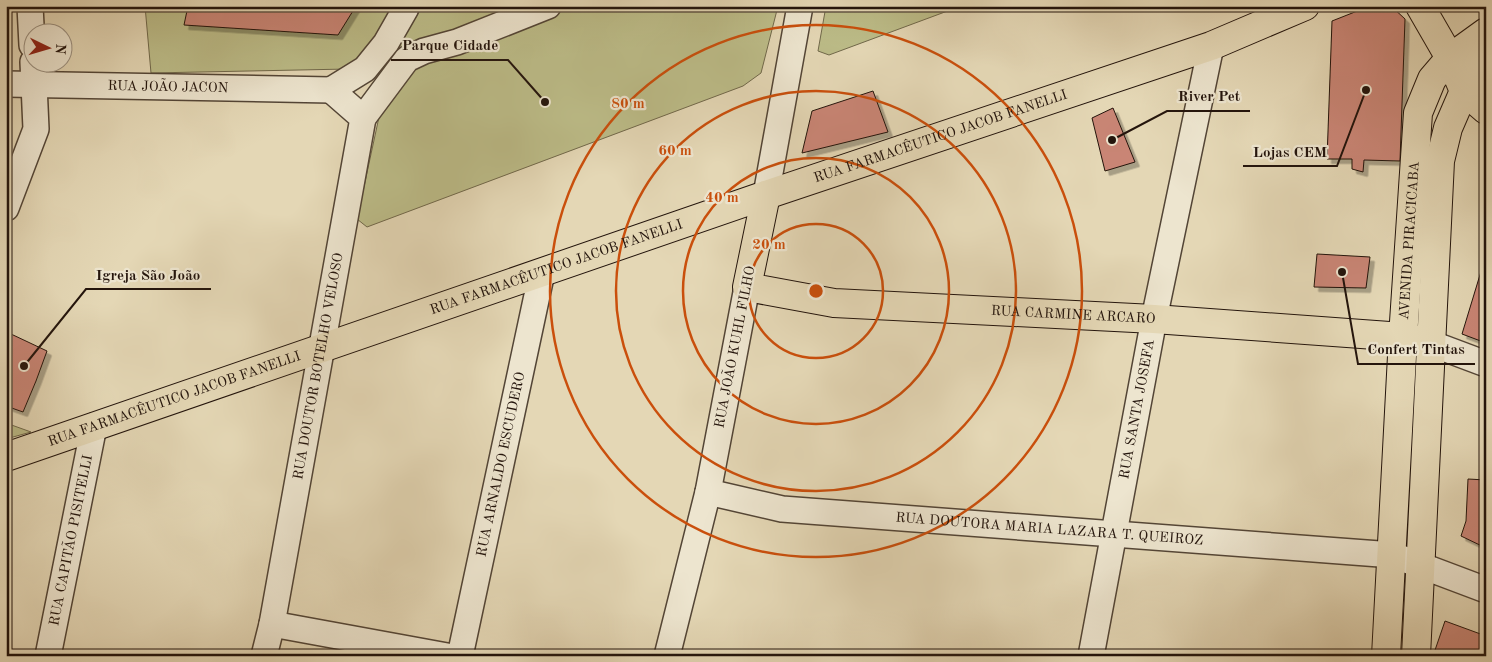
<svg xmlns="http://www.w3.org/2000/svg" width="1492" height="662" font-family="'Old Standard TT',serif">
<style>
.green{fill:#bcbc88;stroke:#70684a}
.building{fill:#c98574;stroke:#23140c;filter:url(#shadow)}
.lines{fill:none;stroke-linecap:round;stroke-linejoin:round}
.minor-casing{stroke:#534536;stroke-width:28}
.major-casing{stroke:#23140c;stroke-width:30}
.minor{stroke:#ede5cf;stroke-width:25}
.major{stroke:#e4d7b5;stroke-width:28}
.ring{fill:none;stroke:#ca4f0c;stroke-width:2.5}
.labels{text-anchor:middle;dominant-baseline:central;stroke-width:4.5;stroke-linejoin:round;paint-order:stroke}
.street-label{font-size:14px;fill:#23140c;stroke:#ede5cf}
.centre{fill:#ca4f0c;stroke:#ede5cf;stroke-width:2.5}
.ring-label{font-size:15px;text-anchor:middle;font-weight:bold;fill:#ca4f0c;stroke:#ede5cf;stroke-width:4.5;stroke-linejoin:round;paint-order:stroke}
.leader{fill:none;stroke:#23140c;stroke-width:2}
.callout-dot{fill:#23140c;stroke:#ede5cf;stroke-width:2}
.callout-label{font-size:15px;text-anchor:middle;font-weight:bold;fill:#23140c;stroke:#ede5cf;stroke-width:4.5;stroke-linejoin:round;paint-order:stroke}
</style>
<defs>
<filter id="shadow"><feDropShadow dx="4.5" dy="4.5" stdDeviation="0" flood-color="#0004"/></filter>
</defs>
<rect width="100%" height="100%" fill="#e4d7b5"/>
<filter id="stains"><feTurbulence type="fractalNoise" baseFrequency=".004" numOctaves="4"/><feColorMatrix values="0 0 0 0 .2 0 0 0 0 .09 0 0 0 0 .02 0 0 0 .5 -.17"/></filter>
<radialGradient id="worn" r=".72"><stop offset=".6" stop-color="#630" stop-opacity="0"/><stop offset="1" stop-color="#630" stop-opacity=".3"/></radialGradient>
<path class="green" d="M145,6H778L761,73L743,86L367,227L357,219L379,117L400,83L364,58L348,69L151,73Z
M826,6H961L829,55L818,51Z
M6,423L31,432L6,439Z"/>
<path class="building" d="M188,6H356L338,35L184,25Z
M1370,6H1391L1405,19L1400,161L1364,160L1363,172L1352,169V159H1327L1332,21Z
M873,91L888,132L802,153L812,111Z
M1113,108L1135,162L1105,171L1092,118Z
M1317,254L1370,257L1366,288L1314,287Z
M1486,255V343L1462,334Z
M11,334L47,351L36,381L23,412L6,406V348Z
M1468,479L1486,480V548L1461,536L1466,521Z
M1445,621L1486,636V656H1433Z"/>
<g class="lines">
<g class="minor-casing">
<g id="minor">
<path d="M30,6L32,45"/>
<path id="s1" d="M6,84L331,90"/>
<path d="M331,90L365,69L386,43L406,8"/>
<path d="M363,118L407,59L424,51L457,42L548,6"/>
<path d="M766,195L800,6"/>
<path d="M6,208L36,129L33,62"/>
<path d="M1430,343L1486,364"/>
<path id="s2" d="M708,492L782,509L1393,555L1486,590"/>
<path d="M272,624L447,656"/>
<path id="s3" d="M48,656L94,426"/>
<path id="s4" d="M264,656L272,624L363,118L331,90"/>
<path id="s5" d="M460,656L542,272"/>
<path d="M667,656L708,492L747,287"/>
<path id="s6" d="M1091,656L1154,319L1211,46"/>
</g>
</g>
<g class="major-casing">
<g id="major">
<path d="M1420,6L1450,58L1464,91L1486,110"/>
<path id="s7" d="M766,195L747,287L834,303L1154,319L1403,337L1430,343"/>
<path id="s8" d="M6,457L766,195L1211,46L1305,6"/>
<path id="s9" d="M1386,656L1403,337L1418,113L1432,79L1450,58L1486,32"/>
<path d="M1416,656L1440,161L1448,128L1464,91L1486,51"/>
</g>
</g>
<use href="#minor" class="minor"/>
<use href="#major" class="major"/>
</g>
<g class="ring">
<circle cx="816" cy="291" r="67"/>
<circle cx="816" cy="291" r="133"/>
<circle cx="816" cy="291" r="200"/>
<circle cx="816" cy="291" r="266"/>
</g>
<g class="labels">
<g class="street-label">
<text stroke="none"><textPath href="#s1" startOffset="162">RUA JOÃO JACON</textPath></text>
<text stroke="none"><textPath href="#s8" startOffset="988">RUA FARMACÊUTICO JACOB FANELLI</textPath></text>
<text stroke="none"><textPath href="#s9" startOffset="416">AVENIDA PIRACICABA</textPath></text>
<text stroke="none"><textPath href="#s8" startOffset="582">RUA FARMACÊUTICO JACOB FANELLI</textPath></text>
<text stroke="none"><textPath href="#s7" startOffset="422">RUA CARMINE ARCARO</textPath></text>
<text transform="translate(735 347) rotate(-79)">RUA JOÃO KUHL FILHO</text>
<text stroke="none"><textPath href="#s4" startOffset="295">RUA DOUTOR BOTELHO VELOSO</textPath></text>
<text stroke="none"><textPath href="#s8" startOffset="178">RUA FARMACÊUTICO JACOB FANELLI</textPath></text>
<text stroke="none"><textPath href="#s6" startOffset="251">RUA SANTA JOSEFA</textPath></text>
<text stroke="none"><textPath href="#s5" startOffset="196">RUA ARNALDO ESCUDERO</textPath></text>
<text stroke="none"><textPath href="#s2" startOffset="344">RUA DOUTORA MARIA LAZARA T. QUEIROZ</textPath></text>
<text stroke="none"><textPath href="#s3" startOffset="118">RUA CAPITÃO PISITELLI</textPath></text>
</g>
</g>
<circle cx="816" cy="291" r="8" class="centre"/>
<g class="ring-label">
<text x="628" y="108">80 m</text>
<text x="675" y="155">60 m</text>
<text x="722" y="202">40 m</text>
<text x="769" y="249">20 m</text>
</g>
<path class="leader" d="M545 102L508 60H391M1112 140L1167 111H1250M1366 90L1337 166H1243M24 366L86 289H211M1342 272L1358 364H1475"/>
<g class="callout-dot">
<circle cx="545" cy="102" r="5"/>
<circle cx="1112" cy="140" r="5"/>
<circle cx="1366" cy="90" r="5"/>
<circle cx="24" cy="366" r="5"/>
<circle cx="1342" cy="272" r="5"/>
</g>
<g class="callout-label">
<text x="450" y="50">Parque Cidade</text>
<text x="1209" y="101">River Pet</text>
<text x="1290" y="157">Lojas CEM</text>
<text x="148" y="280">Igreja São João</text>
<text x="1416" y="354">Confert Tintas</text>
</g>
<rect width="1492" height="662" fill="none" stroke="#e4d7b5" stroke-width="25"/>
<rect x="8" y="8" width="1477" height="647" fill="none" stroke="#23140c" stroke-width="2.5"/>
<rect x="12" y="12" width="1467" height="637" fill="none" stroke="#23140c"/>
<g transform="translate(48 48) rotate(95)"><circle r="24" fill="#ede5cf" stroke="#9c9181"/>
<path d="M0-4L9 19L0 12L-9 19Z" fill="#8f2418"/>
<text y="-8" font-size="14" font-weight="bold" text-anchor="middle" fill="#23140c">N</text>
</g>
<rect width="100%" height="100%" filter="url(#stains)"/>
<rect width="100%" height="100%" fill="url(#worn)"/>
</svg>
